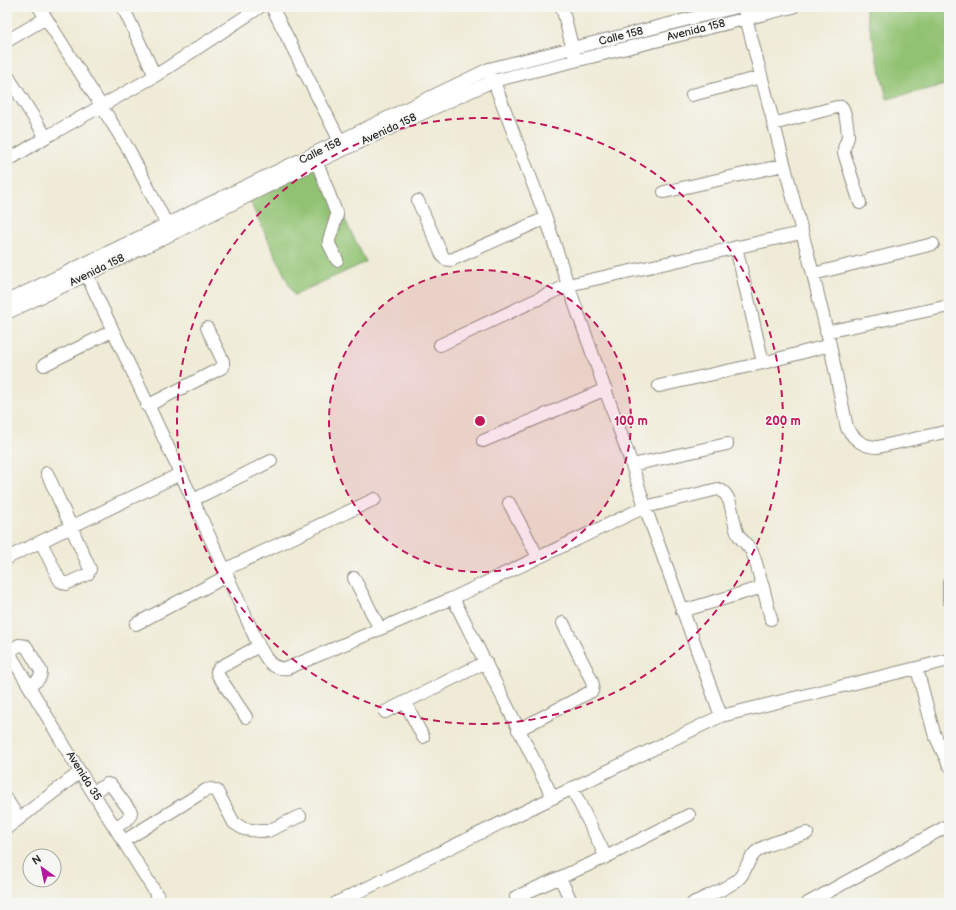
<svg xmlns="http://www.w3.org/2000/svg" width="956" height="910" font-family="'Balsamiq Sans',sans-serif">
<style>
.green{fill:#91c272;stroke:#5e764e}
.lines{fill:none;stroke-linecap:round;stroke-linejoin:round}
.minor-casing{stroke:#8d8b80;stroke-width:14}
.minor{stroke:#fff;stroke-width:12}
.ring{fill:none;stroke:#c2185b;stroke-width:2;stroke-dasharray:7 5}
.labels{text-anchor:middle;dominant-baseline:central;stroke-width:3;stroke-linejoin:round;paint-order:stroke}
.street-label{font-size:11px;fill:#2b2b2b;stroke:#f6f6f2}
.centre{fill:#c2185b;stroke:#f6f6f2;stroke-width:2}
.ring-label{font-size:12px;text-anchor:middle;font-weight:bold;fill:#c2185b;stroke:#f6f6f2;stroke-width:3;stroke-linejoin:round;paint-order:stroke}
</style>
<rect width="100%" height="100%" fill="#f6f6f2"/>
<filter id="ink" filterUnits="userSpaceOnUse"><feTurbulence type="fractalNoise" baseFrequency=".025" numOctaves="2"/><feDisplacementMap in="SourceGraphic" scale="8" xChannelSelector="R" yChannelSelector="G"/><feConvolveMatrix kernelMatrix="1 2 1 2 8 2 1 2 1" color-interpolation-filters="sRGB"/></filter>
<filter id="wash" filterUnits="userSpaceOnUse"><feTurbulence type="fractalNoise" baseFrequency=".012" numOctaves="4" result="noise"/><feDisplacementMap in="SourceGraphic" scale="16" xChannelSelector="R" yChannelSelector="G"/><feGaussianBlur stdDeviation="0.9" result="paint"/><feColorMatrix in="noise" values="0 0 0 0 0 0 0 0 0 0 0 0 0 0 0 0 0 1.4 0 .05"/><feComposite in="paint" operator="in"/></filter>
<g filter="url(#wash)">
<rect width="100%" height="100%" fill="#efebd6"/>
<path class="green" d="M865,7H949V84L887,99Z
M317,164L366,262L294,295L248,197Z"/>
</g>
<g filter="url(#ink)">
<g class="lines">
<g class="minor-casing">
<path id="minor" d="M39,7L129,150L170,231
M123,7L155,76
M272,7L344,149
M562,7L574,54
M744,10L813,274L830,345L847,428C855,440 863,447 878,447L949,431
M7,41L46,18
M491,74L546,218L568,285L632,465L645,507L721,716
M7,75L46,137
M692,95L761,77
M773,124L837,107H842C846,113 848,130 848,137C847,144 843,144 844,153L860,203
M7,161L46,137L155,76L260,7
M317,162L337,215L329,240V244L337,260
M664,192L784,165
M418,201L442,255L445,259L451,260L546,218
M736,247L763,363
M82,265L193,500L259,646C267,659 270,670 288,668L453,598L645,507L718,489C733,493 732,520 737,532C740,540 748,544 752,552C757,563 759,576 763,587L682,611
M813,274L933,244
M7,301L489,69L737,7
M7,313L172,234L317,162L493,81L793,7
M826,332L949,306
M440,345L568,285L801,233
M44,365L112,331
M659,386L763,363L830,345
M147,406L223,367V361L207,328
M483,441L606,389
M632,465L727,444
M193,500L271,461
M509,503L538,557
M41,542L60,581L66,584L88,574L90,569L47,473
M7,558L180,474
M224,570L375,499
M354,578L380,629
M949,583V600
M763,587L771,619
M453,598L553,798
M136,624L227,576
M7,649L80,772L162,903
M9,652L19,645L26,646L41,671C41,680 35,682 29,685
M917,669L934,733L949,765
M405,702L423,737
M385,712L486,662
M246,717L218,675L217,672L219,668L259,646
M518,730L592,691L593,685L591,679L563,623
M572,788L606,857
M93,792L107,784L111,785L131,812C130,820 122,823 115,827
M7,800L19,819
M7,828L80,772
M124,841L206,790L211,789L217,791L234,823L244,829L259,831H268L300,816
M560,878L572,903
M516,897L606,857L689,815
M336,903L721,716L949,660
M693,903C705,897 734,886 741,876C747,868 748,859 756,852C768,842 792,838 807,833
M808,903L949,825"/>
</g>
<use href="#minor" class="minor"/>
</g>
</g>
<circle cx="480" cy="421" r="151" fill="#c2185b" fill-opacity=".12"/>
<g class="ring">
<circle cx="480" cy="421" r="151"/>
<circle cx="480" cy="421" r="303"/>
</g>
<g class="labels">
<g class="street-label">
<text transform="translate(696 30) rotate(-14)">Avenida 158</text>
<text transform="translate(621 36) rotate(-14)">Calle 158</text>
<text transform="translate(389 129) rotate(-25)">Avenida 158</text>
<text transform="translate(320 151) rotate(-26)">Calle 158</text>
<text transform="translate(97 270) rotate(-26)">Avenida 158</text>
<text transform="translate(84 776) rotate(58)">Avenida 35</text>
</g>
</g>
<circle cx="480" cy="421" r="6" class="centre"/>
<g class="ring-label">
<text x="631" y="425">100 m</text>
<text x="783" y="425">200 m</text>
</g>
<rect width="956" height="910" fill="none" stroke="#f6f6f2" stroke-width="24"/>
<g transform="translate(42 868) rotate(327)"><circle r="19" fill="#f6f6f2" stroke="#a5a5a2"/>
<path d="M0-3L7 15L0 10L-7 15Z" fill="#b5179e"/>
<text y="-6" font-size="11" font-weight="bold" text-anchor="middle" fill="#2b2b2b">N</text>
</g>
</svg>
